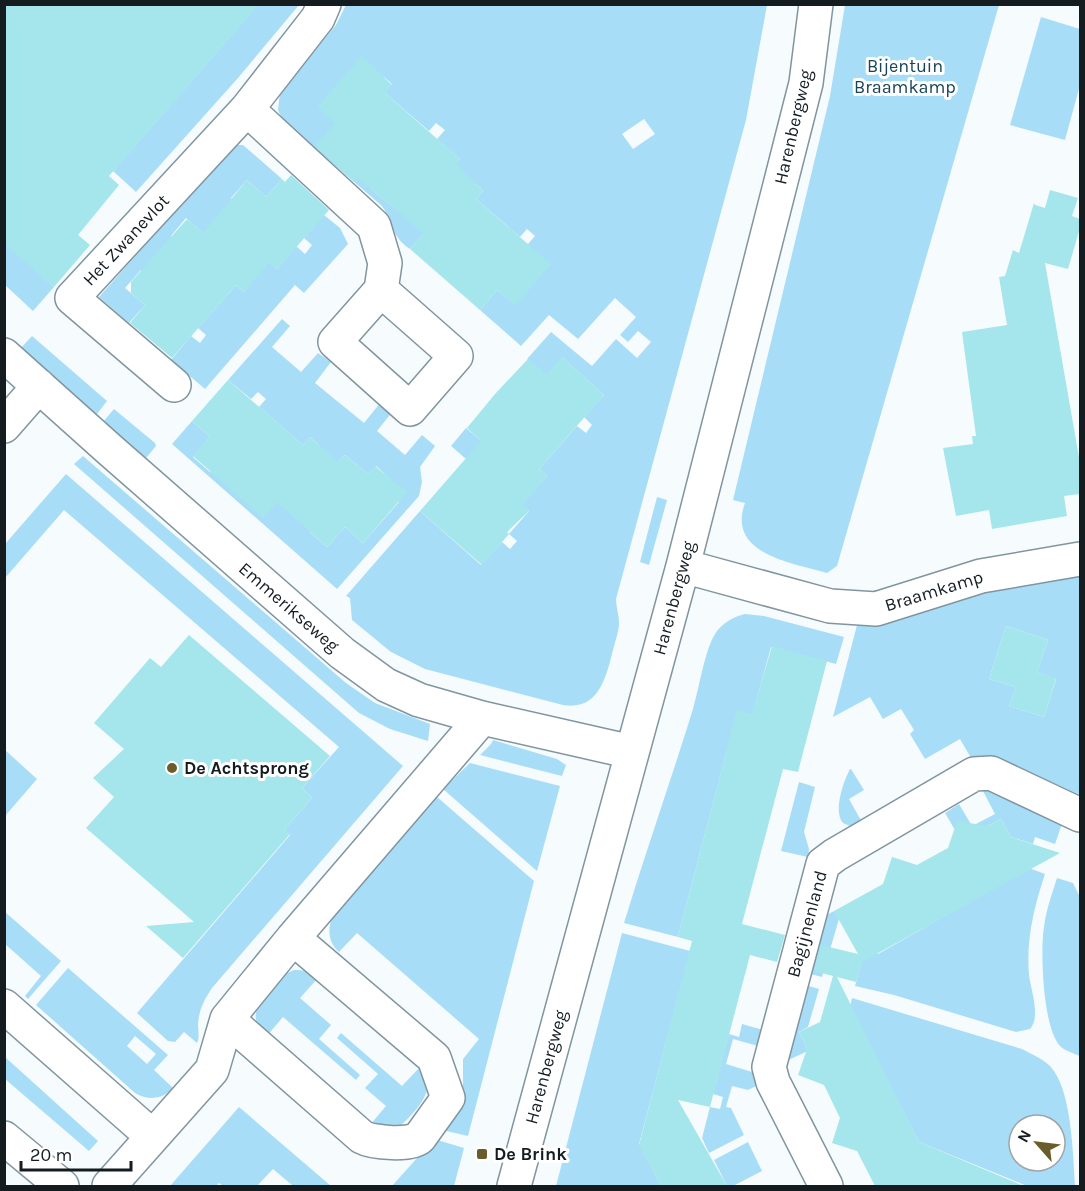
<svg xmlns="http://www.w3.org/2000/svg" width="1085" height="1191" font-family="Karla,sans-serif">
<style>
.green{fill:#a8ddf8;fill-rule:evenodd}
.building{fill:#a4e6eb}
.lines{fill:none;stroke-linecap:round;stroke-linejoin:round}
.minor-casing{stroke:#81959f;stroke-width:36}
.minor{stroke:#fff;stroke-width:33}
.poi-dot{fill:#6a5d2a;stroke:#fff;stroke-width:2}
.labels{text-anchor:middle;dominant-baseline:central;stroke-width:6;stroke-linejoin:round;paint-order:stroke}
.park-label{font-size:18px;fill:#184457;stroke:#fff}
.street-label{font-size:18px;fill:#151c20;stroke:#fff}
.poi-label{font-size:18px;font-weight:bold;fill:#151c20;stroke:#fff;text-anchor:start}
</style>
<rect width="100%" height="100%" fill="#f6fbfd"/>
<path class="green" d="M240,5H299L238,78L136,192L113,171L250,14Z
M346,5H767L746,120L616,599C616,607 619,615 619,623C619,631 615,642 613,650C606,677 599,711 563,705L425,669L391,652L352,620L350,598L346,596L420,511L481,565L502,542L510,549L517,541L509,534L529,511L513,497L540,484L547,476L539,469L577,426L586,433L592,425L584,417L604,395L563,358L547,376L527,359L551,332L592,366L616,339L637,358L651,342L638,331L628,342L620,335L636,317L615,298L578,339L549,315L521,346L480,310L497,290L515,305L528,244L535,236L527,229L520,237L476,199L483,191L476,184L447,174L460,159L437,139L445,130L436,123L429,131L385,93L392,84L384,77L335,123L371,189L389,204L426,230L410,249C389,235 395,222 381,205L283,121L278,110L280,92L336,25ZM644,119L655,134L633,149L622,134Z
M845,5H999L837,566L827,573C794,563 726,555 745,503L733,500L830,96Z
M1041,17L1080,29V85L1065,140L1010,125Z
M237,145H243L282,179L266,197L247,180L231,198L251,215L205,235L186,218L171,236L190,253L161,287L141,270L125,288L145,305L129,323L99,297L226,153Z
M324,215L340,228L348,244L304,293L295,285L205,389L171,360L191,336L200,343L206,335L198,328L236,285L244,292L261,256L277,269L296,246L305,254L312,245L304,238Z
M5,243L54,287L33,311L5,285Z
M282,319L290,326L272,347L301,372L318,353L331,362L315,383L364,423L381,402L393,411L377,431L405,455L422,435L435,446L420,467L422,482L419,496L337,589L172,444L192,421L210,437L193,457L210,472L228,453L280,498L327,512L310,532L327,547L345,527L363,543L399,502L384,473L376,466L368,474L345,455L331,470L318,444L310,437L303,445L259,407L266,399L258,392L251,399L228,380Z
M32,336L107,401L97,414H94L20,349Z
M114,409L155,443L156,446L146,458L103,422Z
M466,428L486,445L466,459L451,446Z
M83,456L346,683L375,703L430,724L428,741L390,729L359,713L74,464Z
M66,474L403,766L212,988C204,1000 199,1010 198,1024C198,1031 200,1037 197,1043L184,1032L175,1042L168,1041L137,1013L290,835L284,830L312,798L302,788L339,747L64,510L5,578V544Z
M657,497L667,500L649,565L640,562Z
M1080,574V795L997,757H985L974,763L960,739L925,759L910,734L914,730L901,709L883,719L870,697L833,717L857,625C902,625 943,604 985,592C1016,584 1049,580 1080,574ZM1006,626L1048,640L1037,672L1056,679L1044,717L1009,706L1016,687L989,679Z
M745,614L764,616L844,637L836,664L771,647L741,756L726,753L678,937L624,923C646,851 671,780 693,709C699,688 705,650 715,634C722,623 733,617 745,614Z
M493,740L557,759L566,765L562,776L480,755L491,744Z
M5,750L37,779L5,816Z
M470,763L560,786L537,871L443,789Z
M850,769H851L864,790L849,799L863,824L852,827L843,823C833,812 843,782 850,769Z
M799,782L815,787L804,832L809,849L808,857L781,851Z
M989,789L1064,818L1055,844L1035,837L1033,844L1011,837L1001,819L973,834L955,830L945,813L959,804L972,826L995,814L983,791Z
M437,797L534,881L468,1136L442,1130L463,1095V1059L479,1039L357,933L339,952C328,942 327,929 333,916Z
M1029,868L1045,874C1034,907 1026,939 1029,975C1031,990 1041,1017 1030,1029L1016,1032L894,995L855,986L862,961L877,953L878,954Z
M1057,878L1073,883L1080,897V1056C1073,1053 1065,1051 1060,1046C1043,1028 1040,952 1044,927C1046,910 1052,894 1057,878Z
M834,911L839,919L822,977L807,973L823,917Z
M5,912L61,961L28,999L25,996L41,976L5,944Z
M622,933L747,966L745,974L688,959L639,1144L661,1186H556Z
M68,968L168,1055L154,1070L172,1087L173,1089C161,1099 149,1101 135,1093L36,1005ZM135,1036L156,1054L147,1064L127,1046Z
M294,970C303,970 310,971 318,978L300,998L331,1025L319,1039L360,1075L356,1080L283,1017L266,1037C250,1018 254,1009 268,991C276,981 281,975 294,970Z
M805,985L819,989L808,1027L799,1032L808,1051L784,1062Z
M852,998L1022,1049C1031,1054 1042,1058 1050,1066C1072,1089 1073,1155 1075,1186H1027L919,1142L850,1007ZM1019,1125H1055V1161H1019Z
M742,1024L763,1030L758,1046L733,1039L726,1064L752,1072L758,1085L748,1090L732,1086L726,1107L731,1108L744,1135L709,1153L702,1138L710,1107L720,1109L723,1097L713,1094L729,1034L739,1037Z
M341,1033L402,1086L420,1067L429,1084C425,1103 411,1116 397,1129L369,1126L386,1106L365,1088L378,1074L337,1038Z
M5,1057L98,1141L89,1151L5,1079Z
M239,1107L331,1186H291L292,1185L273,1169L257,1186H223L219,1183L216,1186H170Z
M434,1139L464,1148L454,1186H392Z
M748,1142L762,1171L733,1186H727L714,1160Z"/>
<path class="building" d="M4,4H259L109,176L119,185L78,235L90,245L54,287L4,244Z
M362,56L392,85L385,93L460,159L456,164L483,191L476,199L551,264L515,306L497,290L480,310L410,249L423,233L358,178L354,182L315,146L335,123L317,107Z
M291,175L329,210L277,269L269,263L244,292L236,285L172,358L130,323L145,305L131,293V282L187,219L203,233L247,180L266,197L282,179L285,182Z
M1050,190L1078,198L1072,216L1080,219V228L1068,269L1045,263L1080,463V494L1064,496L1067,516L992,529L989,510L956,516L943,448L973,444L972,436H976L962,332L1007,325L999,277L1005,276L1013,250L1019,253L1034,203L1035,205L1045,208Z
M562,357L604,395L539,469L547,476L523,505L529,511L507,532L509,534L482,565L420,511L481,441L467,428L495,394L528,359L546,375Z
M228,380L303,445L310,437L338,462L345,455L368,474L375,466L407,492L363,543L345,527L327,547L277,502L263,518L193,456L210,437L192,421Z
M1006,626L1048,640L1037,672L1056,678L1044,717L1009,706L1016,687L989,679Z
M189,635L330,756L302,788L312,798L284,830L290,834L183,958L146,926L194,922L86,828L114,797L93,778L124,749L94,723L150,658L161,667Z
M772,646L827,661L798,772L783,769L742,924L785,935L777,962L750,955L710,1107L678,1100L727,1186H661L639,1145L692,941L678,937L737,710L752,714Z
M1001,819L1011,837L1060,853L862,962L856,982L837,977L919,1142L1024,1186H875L857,1151L832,1143L840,1118L824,1085L798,1075L807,1049L799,1032L820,1022L833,976L814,971L821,945L858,954L834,911L883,884L892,857L917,865L948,848L957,821L988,826Z"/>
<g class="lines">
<g class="minor-casing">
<path id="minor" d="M247,109L374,226L385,263L381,290L335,342L410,409L456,356L381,290
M4,355L109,449L342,653L386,685L419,700L482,718L632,752
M174,385L72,298L247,109L318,18L324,4
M4,426L39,386
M683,566L830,606L876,609L981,576L1080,559
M4,1006L152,1136
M227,1019L362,1137C373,1143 412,1146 420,1137L448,1098L434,1058L293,938
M4,1138L62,1186
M109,1186L212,1070L227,1019L293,938L482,718
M514,1186L683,566L806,83L816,4
M826,1186L773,1082L769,1067L823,864L835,855L974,774L991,773L1080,815"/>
</g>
<use href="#minor" class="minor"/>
</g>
<g class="poi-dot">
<circle cx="172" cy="768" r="6"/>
<rect x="476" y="1148" width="12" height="12" rx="3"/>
</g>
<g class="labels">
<g class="park-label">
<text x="905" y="66">Bijentuin<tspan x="905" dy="21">Braamkamp</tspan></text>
</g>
<g class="street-label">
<text transform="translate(793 127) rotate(-77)">Harenbergweg</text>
<text transform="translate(126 240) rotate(-47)">Het Zwanevlot</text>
<text transform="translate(934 591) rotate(-17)">Braamkamp</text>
<text transform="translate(674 598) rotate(-75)">Harenbergweg</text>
<text transform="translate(289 607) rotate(41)">Emmerikseweg</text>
<text transform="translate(807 924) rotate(-75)">Bagijnenland</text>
<text transform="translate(546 1067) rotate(-75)">Harenbergweg</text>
</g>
<g class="poi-label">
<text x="184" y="768">De Achtsprong</text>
<text x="494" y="1154">De Brink</text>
</g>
</g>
<rect width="1085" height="1191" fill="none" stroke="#151c20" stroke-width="12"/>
<g transform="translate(1037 1143) rotate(298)"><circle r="28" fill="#ffffff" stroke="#a1a4a6" stroke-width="1.5"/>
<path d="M0-4.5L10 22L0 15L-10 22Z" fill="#6a5d2a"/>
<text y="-9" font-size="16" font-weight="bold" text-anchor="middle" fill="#151c20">N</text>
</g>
<path d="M21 1161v9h110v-9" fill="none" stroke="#151c20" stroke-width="3"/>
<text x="30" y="1161" font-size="18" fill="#151c20" stroke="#ffffff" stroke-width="4.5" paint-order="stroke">20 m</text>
</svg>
